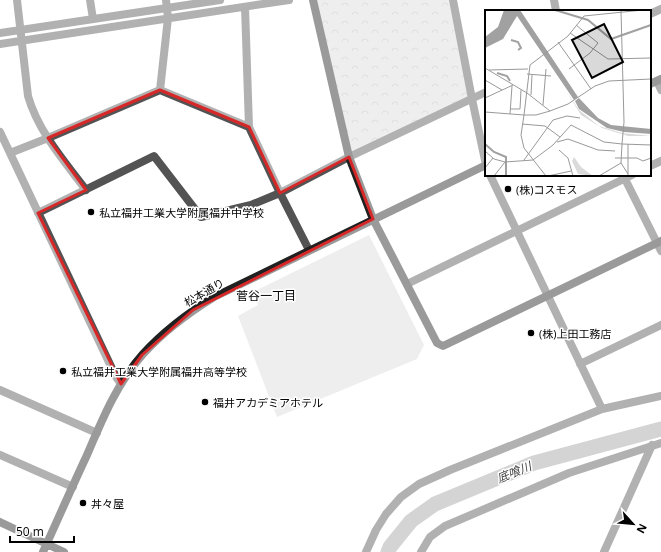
<svg xmlns="http://www.w3.org/2000/svg" width="661" height="552" font-family="'Open Sans','Noto Sans JP',sans-serif">
<style>
.green{fill:#dadada}
.park{fill:url(#park-crowns)}
.lines{fill:none;stroke-linecap:round;stroke-linejoin:round}
.river{stroke:#a1a1a1;stroke-width:15}
.street{stroke:#535353;stroke-width:8}
.secondary{stroke:#202020;stroke-width:8}
.marked{fill:none;stroke:#d62828;stroke-width:3;stroke-linejoin:round}
.poi-dot{fill:#000;stroke:#fff;stroke-width:1.5}
.labels{text-anchor:middle;dominant-baseline:central;stroke-width:3;stroke-linejoin:round;paint-order:stroke}
.poi-label{font-size:11px;fill:#000;stroke:#fff;text-anchor:start}
.street-label{font-size:11px;fill:#000;stroke:#fff}
.neighbourhood-label{font-size:12px;fill:#000;stroke:#fff}
.water-label{font-size:12px;font-style:italic;fill:#424242;stroke:#fff}
.inset-river{fill:none;stroke:#a1a1a1;stroke-width:2}
.inset-road{fill:none;stroke:#999;stroke-width:1}
.view{fill:#000;fill-opacity:0.15;stroke:#000;stroke-width:2}
.inset-edge{fill:none;stroke:#000;stroke-width:2}
</style>
<defs>
<pattern id="park-crowns" width="20" height="18" patternUnits="userSpaceOnUse"><rect width="20" height="18" fill="#dadada"/><path d="M2 6a3 3 0 1 1 6 0M12 15a3 3 0 1 1 6 0" fill="none" stroke="#b9b9b9"/></pattern>
</defs>
<rect width="100%" height="100%" fill="#fff"/>
<path class="green" d="M369,235L424,345L417,359L277,417L238,316L258,305L251,293Z"/>
<path class="park" d="M317,0H449L472,99L349,157Z"/>
<g class="lines">
<path class="river" d="M388,552L390,547L411,521L435,504L534,463L661,429"/>
<path class="street" d="M17,0L28,96C38,131 64,161 86,190
M90,0L93,19
M453,0L472,99L486,165
M554,0L556,11
M245,7L249,127L280,193L309,250
M650,14L661,9
M0,33L220,0
M0,44L289,0
M657,81L661,90
M160,90L168,18L166,0
M0,132L116,377L121,384
M10,153L48,138L160,90L249,127
M650,166L661,161
M490,175L602,409
M623,175L661,251
M38,213L154,156L201,217L251,205L280,193L349,157L486,92
M407,284L632,175
M580,364L661,325
M0,390L97,433
M0,455L73,487
M366,552L376,530L386,514L401,497L419,484L450,470L602,409L661,396
M421,552L430,537L445,526L569,473L661,443
M604,552L652,445"/>
<path class="secondary" d="M313,0L349,157L373,219L437,343L443,346L661,241
M650,84L661,79
M0,522L64,552
M43,552C58,519 72,487 87,455C102,420 117,383 143,354C164,331 188,313 214,297L486,165"/>
</g>
<path d="M0 0H661V552H0ZM160,90L249,127L280,193L349,157L373,219L193,310L142,355L121,384L38,213L86,190L48,138Z" fill="#fff" fill-opacity=".55" fill-rule="evenodd"/>
<path class="marked" d="M160,90L249,127L280,193L349,157L373,219L193,310L142,355L121,384L38,213L86,190L48,138Z"/>
<g class="poi-dot">
<circle cx="508" cy="189" r="4"/>
<circle cx="91" cy="212" r="4"/>
<circle cx="531" cy="333" r="4"/>
<circle cx="63" cy="371" r="4"/>
<circle cx="205" cy="402" r="4"/>
<circle cx="83" cy="503" r="4"/>
</g>
<g class="labels">
<g class="poi-label">
<text x="516" y="189">(株)コスモス</text>
<text x="99" y="212">私立福井工業大学附属福井中学校</text>
<text x="539" y="333">(株)上田工務店</text>
<text x="71" y="371">私立福井工業大学附属福井高等学校</text>
<text x="213" y="402">福井アカデミアホテル</text>
<text x="91" y="503">丼々屋</text>
</g>
<g class="street-label">
<text transform="translate(204 292) rotate(-30)">松本通り</text>
</g>
<g class="neighbourhood-label">
<text x="266" y="295">菅谷一丁目</text>
</g>
<g class="water-label">
<text transform="translate(514 472) rotate(-22)">底喰川</text>
</g>
</g>
<g transform="translate(485 10)">
<rect width="166" height="166" fill="#fff"/>
<path d="M81,81L94,100L114,116L137,123L166,126H143L117,118L96,105Z" fill="#dadada"/>
<path d="M89,147L96,157L108,166L93,164L87,151Z" fill="#dadada"/>
<path d="M19,0H35L93,87L89,90L32,6L18,29L0,38V27L13,17ZM94,88L113,108L126,115L166,119V124L139,122L122,118L94,99L90,91Z" fill="#a1a1a1"/>
<path class="inset-river" d="M70,0L103,10L126,29L166,15M26,30L33,32L36,38L33,40M12,63L22,66L25,71M0,134L9,142L21,147V166"/>
<path class="inset-road" d="M136,1L139,112L137,134M85,23L123,49L166,48M73,32L106,79M0,58L42,83L65,101L83,94L110,76L124,71L166,69M84,59L105,43L113,33L91,15M4,60L43,59M42,64L66,66M0,70L17,80M46,85L47,65M0,88L28,75M58,95L61,59M25,99H35L36,80M0,102L39,105L45,55L83,26L99,6L158,0M25,104L27,76M37,114L60,116L75,127M72,132L83,129L113,140L130,141M143,134V165M74,140L83,148L88,166M0,141L9,149L20,152L48,150L68,135L86,115L119,132L137,134M130,148H152L158,151L166,148M39,150L68,110L82,106L95,108M136,153L143,164M0,158L8,148M9,166L20,152M61,166L39,138L36,125L39,105H51L65,101M63,166L86,161M114,166L136,153L137,134L166,135"/>
<path class="view" d="M119,14L138,52L107,68L87,30Z"/>
<rect width="166" height="166" class="inset-edge"/>
</g>
<g transform="translate(633 524) rotate(117)" stroke="#ffffff" stroke-width="3" paint-order="stroke">
<path d="M0-3L7 15L0 10L-7 15Z" fill="#000000"/>
<text y="-6" font-size="11" font-weight="bold" text-anchor="middle" fill="#000000">N</text>
</g>
<path d="M10 536v6h64v-6" fill="none" stroke="#000000" stroke-width="2"/>
<text x="16" y="536" font-size="12" fill="#000000" stroke="#ffffff" stroke-width="3" paint-order="stroke">50 m</text>
</svg>
